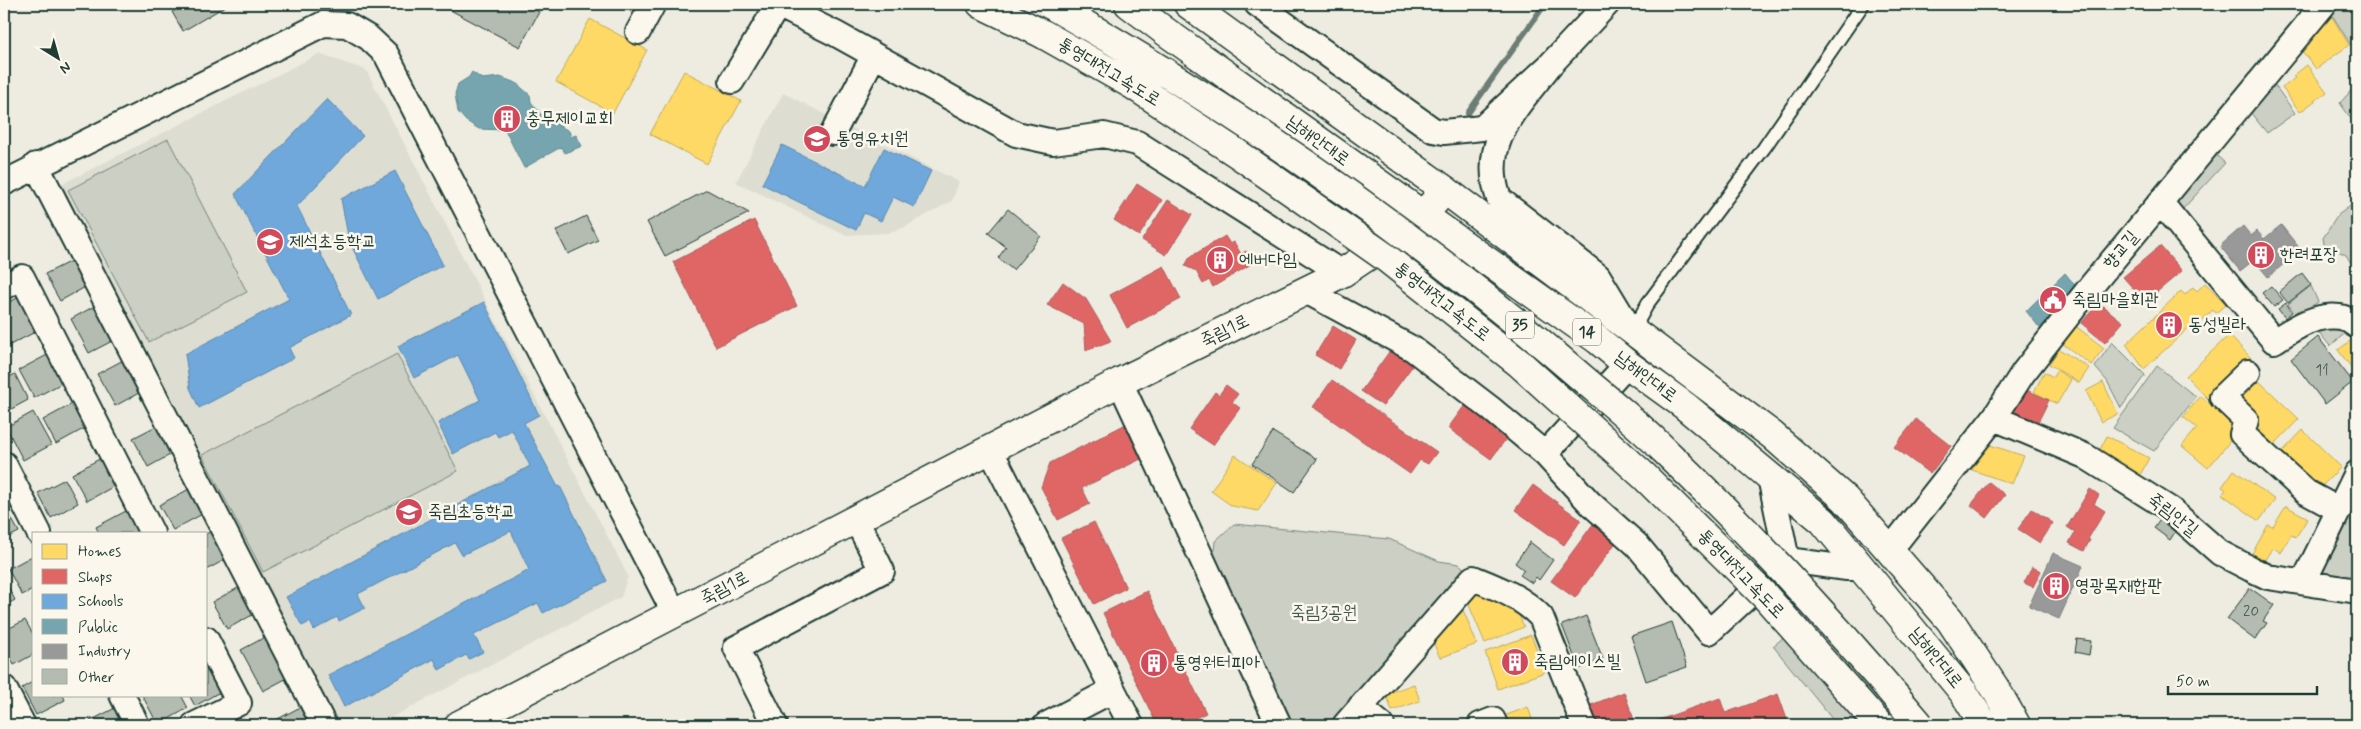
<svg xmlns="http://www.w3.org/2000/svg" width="2361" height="729" font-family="Mynerve,'Poor Story',sans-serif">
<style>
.built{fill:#ddddd2}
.green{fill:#cbcfc4;stroke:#75867c}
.homes{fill:#ffd966;stroke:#bcaa57}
.shops{fill:#e06666;stroke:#a65a57}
.schools{fill:#6fa8dc;stroke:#5788aa}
.public{fill:#76a5af;stroke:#5c868a}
.industry{fill:#999;stroke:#747d7b}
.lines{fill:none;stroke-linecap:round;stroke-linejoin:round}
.stream{stroke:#6c7d74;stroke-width:6}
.building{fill:#b4bbb0;stroke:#1f3d34}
.lane-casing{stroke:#1f3d34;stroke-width:16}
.street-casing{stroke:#1f3d34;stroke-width:28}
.secondary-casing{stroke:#1f3d34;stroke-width:31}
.primary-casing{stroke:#1f3d34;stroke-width:31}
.highway-casing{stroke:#1f3d34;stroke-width:31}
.lane{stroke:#fbf7ec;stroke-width:12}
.street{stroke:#fbf7ec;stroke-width:24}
.secondary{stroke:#fbf7ec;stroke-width:28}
.primary{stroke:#fbf7ec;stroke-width:28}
.highway{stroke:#fbf7ec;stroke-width:28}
.highway-bridge-casing{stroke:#1f3d34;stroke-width:31;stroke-linecap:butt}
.highway-bridge{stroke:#fbf7ec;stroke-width:28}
.labels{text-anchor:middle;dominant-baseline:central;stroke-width:5;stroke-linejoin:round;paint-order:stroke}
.number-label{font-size:15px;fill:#445c53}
.shield{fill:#fbf7ec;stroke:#61756b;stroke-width:1}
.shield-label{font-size:16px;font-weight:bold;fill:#1f3d34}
.street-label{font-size:18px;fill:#1f3d34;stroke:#fbf7ec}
.poi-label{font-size:18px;fill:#1f3d34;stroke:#fbf7ec;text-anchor:start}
.park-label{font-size:18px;fill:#415a51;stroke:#fbf7ec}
</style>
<rect width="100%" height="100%" fill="#eeece1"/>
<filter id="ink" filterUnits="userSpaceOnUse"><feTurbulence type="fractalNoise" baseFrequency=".02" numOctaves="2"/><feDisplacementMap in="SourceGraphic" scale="10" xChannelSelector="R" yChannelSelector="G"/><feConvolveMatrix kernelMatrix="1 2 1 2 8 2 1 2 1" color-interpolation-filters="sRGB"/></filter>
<g filter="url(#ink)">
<path class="built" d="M319,54L366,70L628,576L621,597L377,725H330L56,187Z
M783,93L959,182L952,201L903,228L887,233L845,235L736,182Z"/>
<path class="green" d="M2334,4H2357V55L2329,10Z
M2270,79L2295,113L2267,133L2246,107Z
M2357,84V127L2340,103Z
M168,139L247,292L149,342L68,190Z
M2210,150L2225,163L2182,210L2174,199Z
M2357,201V273L2346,255L2324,244L2323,238L2338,215Z
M2311,286L2318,302L2297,316L2288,304Z
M2324,320L2348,331L2330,346L2313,325Z
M2112,342L2145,375L2121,408L2107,381L2095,367Z
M397,354L458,471L263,572L202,455Z
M2157,366L2196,397L2154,451L2113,428Z
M2357,478V584L2323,579L2311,568Z
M1234,524L1389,539L1439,561L1459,564L1466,570L1335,725H1290L1213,562L1215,541Z
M1829,601L1903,694L1864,725H1837L1773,646Z"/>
<path class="homes" d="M2329,12L2349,45L2316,69L2302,51L2310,45L2303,34Z
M590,19L647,50L613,113L556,82Z
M2307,65L2327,92L2300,112L2282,88L2295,78L2293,76Z
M684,71L741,101L707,164L650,134Z
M2205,283L2226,304L2216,313L2213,310L2196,326L2193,324L2144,369L2126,344L2181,291L2185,295L2193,287L2197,291Z
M2069,321L2104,348L2091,365L2055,338Z
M2229,335L2251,358L2208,399L2186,376Z
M2357,336V375L2338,350Z
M2059,349L2089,368L2079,383L2049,364Z
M2057,370L2071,380L2057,404L2034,392L2044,372L2053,377Z
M2259,381L2299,419L2274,445L2253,424L2259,418L2240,400Z
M2103,382L2118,414L2101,422L2086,391Z
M2201,396L2240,429L2208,468L2182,446L2197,428L2183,417Z
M2303,430L2341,467L2317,491L2279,455Z
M2107,436L2149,458L2137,481L2095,459Z
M1990,445L2024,456L2012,484L1972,470L1983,448Z
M1235,455L1277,483L1258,511L1232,506L1211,491Z
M2234,470L2275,500L2259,521L2222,494L2226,490L2222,487Z
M2286,506L2308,518L2296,537L2291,535L2281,553L2273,547L2261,566L2249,559L2268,525L2273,527Z
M1481,592L1483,598L1494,594H1510L1524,627L1485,643L1466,598Z
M1454,607L1464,612L1477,644L1440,658L1430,635Z
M1531,635L1545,672L1498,689L1485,652Z
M1414,684L1420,701L1392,711L1386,694Z
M1528,707L1534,725H1499L1504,716Z"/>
<path class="shops" d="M1137,184L1162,200L1139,236L1114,220Z
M1168,200L1192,215L1166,255L1142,240Z
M754,220L797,306L716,347L673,262Z
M1225,236L1230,244L1234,242L1241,254L1246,251L1253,263L1213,287L1209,280L1203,284L1196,271L1185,266L1190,257Z
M2160,246L2182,271L2145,302L2123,277Z
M1164,266L1181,299L1127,328L1110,295Z
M1063,282L1086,299L1111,341L1086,350L1084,324L1047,305Z
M2099,303L2123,322L2105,343L2081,323Z
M1333,326L1356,340L1339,369L1315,355Z
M1394,345L1416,361L1383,406L1361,391Z
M1332,380L1437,452L1428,464L1420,460L1410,474L1313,407Z
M1226,385L1238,394L1232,402L1240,408L1213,445L1189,429L1215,392L1219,395Z
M2022,388L2049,400L2034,430L2008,418Z
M1465,405L1497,429L1495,432L1506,439L1491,459L1448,428Z
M1916,419L1951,446L1930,474L1894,447Z
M1126,424L1143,458L1082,488L1090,504L1058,520L1041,487L1050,463Z
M1989,482L2005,495L1987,518L1971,505Z
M1533,485L1581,520L1564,545L1515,510Z
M2090,489L2099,495L2094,504L2105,511L2088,539L2090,540L2084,551L2069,543L2075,532L2067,527Z
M2032,509L2053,523L2040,543L2018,529Z
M1094,522L1126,588L1094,604L1061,538Z
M1593,524L1617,541L1575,598L1551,581Z
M2032,567L2041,571L2033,587L2024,583Z
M1147,591L1206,713L1180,725H1157L1103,613Z
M1624,692L1636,725H1598L1591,705Z
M1778,694L1789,725H1645L1720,698L1725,713Z"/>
<path class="schools" d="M327,99L363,136L297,206L351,315L289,348L294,358L199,408L190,388L185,354L289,299L235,194Z
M782,145L865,186L884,148L931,171L914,207L893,197L881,221L864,213L856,230L762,184Z
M395,171L443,265L378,299L349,241L341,199Z
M484,302L539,415L524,423L558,487L560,486L607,581L543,613L538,603L474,635L483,652L469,659L466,655L439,670L434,659L344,707L328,675L529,570L511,531L462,555L455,543L358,594L365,608L339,621L337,617L314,630L310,622L302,626L286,597L530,466L512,430L498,437L495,432L453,454L438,423L480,400L458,355L414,378L398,346Z"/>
<path class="public" d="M472,72L482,79L500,77L516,83L530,95L531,102L543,117L548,115L551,121L569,131L571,137L576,135L582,146L565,153L561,147L524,168L505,130L479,129L466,121L458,112L455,94L458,84L469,77Z
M2065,273L2078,289L2043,332L2026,311Z"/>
<path class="industry" d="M2281,225L2301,250L2268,277L2254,260L2240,271L2220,246L2243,226L2251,236L2257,231L2264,239Z
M2053,553L2083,566L2059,619L2029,606Z"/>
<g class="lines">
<path class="stream" d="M1468,113L1545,4"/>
</g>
<path class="building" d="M186,4H229L183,31L172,12Z
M439,4H523L539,12L520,47Z
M707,190L749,213L665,256L647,222Z
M1008,209L1041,236L1013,270L998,258L1006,247L988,233Z
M586,216L598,240L568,254L556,231Z
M75,259L89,285L60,301L45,274Z
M2302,273L2311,285L2288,303L2279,292Z
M2271,286L2283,300L2274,307L2262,293Z
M19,297L37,331L8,346L4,339V305Z
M100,303L118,338L89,353L71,319Z
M2286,303L2292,312L2285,318L2278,309Z
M2318,337L2353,382L2325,404L2291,359Z
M49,354L64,382L34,398L19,370Z
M131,356L148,388L115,406L97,374Z
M15,374L28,400L4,413V380Z
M74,403L87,427L56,444L43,420Z
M33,412L51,445L23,460L6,427Z
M162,423L177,451L148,467L133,438Z
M1273,432L1317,459L1294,492L1252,464Z
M103,457L118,484L87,501L72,474Z
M65,479L78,503L51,518L38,493Z
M193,487L206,512L173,530L159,505Z
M4,505L19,532L4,539Z
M126,511L138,533H99L96,527Z
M2160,520L2175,532L2170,540L2154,528Z
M217,528L232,556L206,570V534Z
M1530,542L1553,560L1539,580L1536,577L1532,583L1520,575L1524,570L1515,563Z
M34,555V589L22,595L8,569Z
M4,579L15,600L4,606Z
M249,582L263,609L227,629L212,602Z
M2250,588L2274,605L2263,621L2267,623L2255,640L2227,619Z
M1586,616L1603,659L1579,669L1562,625Z
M25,620L34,636V654L14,665L4,646V631Z
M1672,622L1687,667L1646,681L1631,636Z
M269,635L291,676L263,691L241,650Z
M2077,639L2091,641L2089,655L2075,652Z
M206,659L225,689L195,706L189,695H206Z
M34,681V695H63L65,700L36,715L22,688Z
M142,695H181L188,708L158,725Z
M306,704L317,725H276L274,721Z
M115,708L124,725H92L90,721Z"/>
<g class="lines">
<g class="lane-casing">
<path id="lane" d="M1632,332L1648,303L1764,148L1863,4"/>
</g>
<g class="street-casing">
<path id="street" d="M776,4L836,34L1016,134L1053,142L1104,135L1137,143L1342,273
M1257,4L1433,130L1444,132L1482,128L1549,66C1517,108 1479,142 1499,199L1598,276L1627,324
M638,32L653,4
M1549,66L1607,4
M732,81L778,5
M833,133L874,55
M36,165L324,725
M4,183L323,24L347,25L369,38L386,54L675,614
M2161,203L2274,341C2293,329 2316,313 2340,317C2345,317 2352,323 2357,326
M4,287L22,277L152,533
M1306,291L1413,349L1490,408L1545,454L1590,503L1637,545L1709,632L1787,560
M2248,372L2222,397L2246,420L2242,434L2306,492L2339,510
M1120,382L1279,725
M1994,418L2085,456L2171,510L2220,553L2251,569L2268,577L2357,591
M990,449L1131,725
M1545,454L1627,364
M4,464L39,533
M1770,477L1787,560
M1890,550L1994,418L2023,373L2092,285L2324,4
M1787,560L1847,568H1862
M2304,581L2357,473
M4,688L23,725
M122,695L137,725
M1360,707L1382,725
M194,725L239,703L206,639
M775,725L736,648L882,571L856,519
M1046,725L1113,690
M1345,725L1473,578C1498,588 1522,597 1541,617L1584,725
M1480,725L1493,720L1495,725"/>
</g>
<g class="secondary-casing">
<path id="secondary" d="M459,725L1120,382L1342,273L1392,240L1422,216L1445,190"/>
</g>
<g class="primary-casing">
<path id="primary" d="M1129,4L1166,32L1598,340L1627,364L1685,406L1823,521L1964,693L1984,725
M1188,4L1445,190L1772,435L1845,499L1950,620L1995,688L2016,725"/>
</g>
<g class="highway-casing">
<path id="highway" d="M981,4L1043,34"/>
</g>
<use href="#lane" class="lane"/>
<use href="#street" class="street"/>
<use href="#secondary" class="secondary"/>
<use href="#primary" class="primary"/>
<use href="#highway" class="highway"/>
<g class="highway-bridge-casing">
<path id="highway-bridge" d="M1053,6C1238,111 1413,232 1574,371C1604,397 1636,422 1664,450C1755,537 1839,629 1920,725
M1043,34L1133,85L1238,154L1385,257L1519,363L1644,476L1765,596L1879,725"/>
</g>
<use href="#highway-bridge" class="highway-bridge"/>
</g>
</g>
<defs>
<g id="building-disc" transform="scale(1.4375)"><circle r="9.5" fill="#d1495b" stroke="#fbf7ec"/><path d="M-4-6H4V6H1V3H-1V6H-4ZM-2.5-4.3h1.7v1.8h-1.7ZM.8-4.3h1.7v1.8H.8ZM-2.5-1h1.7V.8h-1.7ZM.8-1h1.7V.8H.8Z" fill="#fff"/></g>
<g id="school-disc" transform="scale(1.4375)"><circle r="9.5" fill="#d1495b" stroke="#fbf7ec"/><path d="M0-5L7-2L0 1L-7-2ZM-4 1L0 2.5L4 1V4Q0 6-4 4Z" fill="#fff"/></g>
<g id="civic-disc" transform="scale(1.4375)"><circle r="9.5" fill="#d1495b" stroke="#fbf7ec"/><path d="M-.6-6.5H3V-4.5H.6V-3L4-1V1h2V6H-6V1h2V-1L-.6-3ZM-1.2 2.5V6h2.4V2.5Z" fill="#fff"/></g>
</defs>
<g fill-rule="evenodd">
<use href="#building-disc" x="507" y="119"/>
<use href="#school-disc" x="817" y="139"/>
<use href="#school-disc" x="270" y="242"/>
<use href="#building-disc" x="2261" y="255"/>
<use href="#building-disc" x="1220" y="260"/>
<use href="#civic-disc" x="2053" y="300"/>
<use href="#building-disc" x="2169" y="325"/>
<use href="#school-disc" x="409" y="512"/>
<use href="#building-disc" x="2056" y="586"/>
<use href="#building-disc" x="1515" y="662"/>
<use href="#building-disc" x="1154" y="663"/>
</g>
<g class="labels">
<g class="number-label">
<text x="2322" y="371">11</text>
<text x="2251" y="612">20</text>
</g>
<g class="shield">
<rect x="1506" y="311.5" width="28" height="27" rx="4"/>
<rect x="1573" y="318.5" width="28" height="27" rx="4"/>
</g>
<g class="shield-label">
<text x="1520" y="325">35</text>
<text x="1587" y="332">14</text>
</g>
<g class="street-label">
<text transform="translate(1109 72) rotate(31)">통영대전고속도로</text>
<text transform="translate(1318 141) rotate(36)">남해안대로</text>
<text transform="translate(2121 250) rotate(-50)">향교길</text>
<text transform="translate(1442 302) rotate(38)">통영대전고속도로</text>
<text transform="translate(1225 331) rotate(-26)">죽림1로</text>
<text transform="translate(1646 377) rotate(37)">남해안대로</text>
<text transform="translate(2173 515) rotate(38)">죽림안길</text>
<text transform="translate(1741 574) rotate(46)">통영대전고속도로</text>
<text transform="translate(725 588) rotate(-28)">죽림1로</text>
<text transform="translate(1936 658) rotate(51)">남해안대로</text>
</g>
<g class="poi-label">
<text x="526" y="119">충무제이교회</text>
<text x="836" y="139">통영유치원</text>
<text x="289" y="242">제석초등학교</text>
<text x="2280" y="255">한려포장</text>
<text x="1239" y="260">에버다임</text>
<text x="2072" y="300">죽림마을회관</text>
<text x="2188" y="325">동성빌라</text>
<text x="428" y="512">죽림초등학교</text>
<text x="2075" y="586">영광목재합판</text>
<text x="1534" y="662">죽림에이스빌</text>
<text x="1173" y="663">통영워터피아</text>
</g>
<g class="park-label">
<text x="1324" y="613">죽림3공원</text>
</g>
</g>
<rect width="2361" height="729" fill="none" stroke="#fbf7ec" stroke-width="20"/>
<rect x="10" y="10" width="2341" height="709" fill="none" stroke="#1f3d34" stroke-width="2" filter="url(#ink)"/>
<rect x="32" y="532" width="175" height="165" fill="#fbf7ec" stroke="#a3ada2"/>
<rect x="42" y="544" width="25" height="15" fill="#ffd966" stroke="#a3ada2"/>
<text x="78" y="556" font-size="15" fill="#1f3d34">Homes</text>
<rect x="42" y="569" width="25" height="15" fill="#e06666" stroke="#a3ada2"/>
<text x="78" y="582" font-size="15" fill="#1f3d34">Shops</text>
<rect x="42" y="594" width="25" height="15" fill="#6fa8dc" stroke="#a3ada2"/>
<text x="78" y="606" font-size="15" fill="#1f3d34">Schools</text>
<rect x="42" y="619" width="25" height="15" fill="#76a5af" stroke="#a3ada2"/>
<text x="78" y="632" font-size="15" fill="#1f3d34">Public</text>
<rect x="42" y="644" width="25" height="15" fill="#999999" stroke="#a3ada2"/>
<text x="78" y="656" font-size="15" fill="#1f3d34">Industry</text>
<rect x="42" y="669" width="25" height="15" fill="#b4bbb0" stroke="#a3ada2"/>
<text x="78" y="682" font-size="15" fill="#1f3d34">Other</text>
<g transform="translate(58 58) rotate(143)" stroke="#fbf7ec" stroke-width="4" paint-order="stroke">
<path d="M0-4L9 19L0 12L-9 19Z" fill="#1f3d34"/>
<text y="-8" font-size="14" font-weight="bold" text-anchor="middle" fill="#1f3d34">N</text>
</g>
<path d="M2168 686v8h149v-8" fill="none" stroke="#1f3d34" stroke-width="2.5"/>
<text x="2176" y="686" font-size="15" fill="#1f3d34" stroke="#fbf7ec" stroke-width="4" paint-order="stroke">50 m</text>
</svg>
